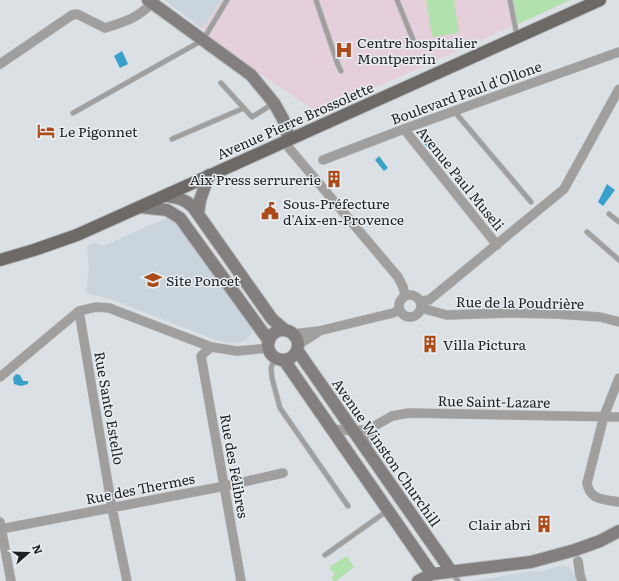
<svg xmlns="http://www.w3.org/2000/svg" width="619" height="581" font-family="Literata,serif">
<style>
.built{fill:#c9d4dd}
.medical{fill:#e5cfdb}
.green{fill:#b1e1ad}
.water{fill:#39a0cb}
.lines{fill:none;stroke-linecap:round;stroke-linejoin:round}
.lane-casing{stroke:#b9bdc1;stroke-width:6}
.street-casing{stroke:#b9bdc1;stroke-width:10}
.secondary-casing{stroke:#b9bdc1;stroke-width:14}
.primary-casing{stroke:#b9bdc1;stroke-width:14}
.lane{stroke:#a19f9e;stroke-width:4.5}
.street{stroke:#a19f9e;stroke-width:9}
.secondary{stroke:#837f7e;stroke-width:12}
.primary{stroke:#6d6967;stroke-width:12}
.labels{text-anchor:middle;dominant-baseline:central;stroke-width:3;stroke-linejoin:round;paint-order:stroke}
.poi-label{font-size:14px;fill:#1e2022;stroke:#e8eef2;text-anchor:start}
.street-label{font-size:14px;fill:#1e2022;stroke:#e8eef2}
</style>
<rect width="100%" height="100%" fill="#dbe0e4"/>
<path class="built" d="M165,0H221L206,24L201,28Z
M171,216L251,325L253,332L246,340L242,342L230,343L216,340L110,299L86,293L89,267L87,246L94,243L103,246Z
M560,566L569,567L579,581H473L532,571L538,572Z"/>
<path class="medical" d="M221,0H570L324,111H320L309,107L263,76L203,31L201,28L206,24Z"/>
<path class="green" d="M426,0H454L459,33L432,37Z
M513,0H570L518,24Z
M347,556L354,567L336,581H334L331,577L335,575L329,567Z"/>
<path class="water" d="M122,51L128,64L120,68L114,56Z
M422,137H426L433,145L429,149L421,140Z
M379,156L388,168L384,171L375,160Z
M607,184L615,190L603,206L598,202Z
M16,374L20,375L23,381H28V384L21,386L14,384L13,378Z"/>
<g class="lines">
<g class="lane-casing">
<path id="lane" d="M316,0L338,65L341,71
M397,0L414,42
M510,0L517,36
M221,83L252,117L274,103
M454,111L531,202
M73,113L203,40L227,0
M172,139L244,108
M609,214L619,222
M587,232L619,260
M275,358L271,368L272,378L280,408L348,506
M325,555L387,511
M452,572L458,581"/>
</g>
<g class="street-casing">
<path id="street" d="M0,64L72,15L77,14L105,28C124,22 138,18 152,3
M404,129L497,245
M288,139L289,148L398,277L403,287L405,295
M323,160L404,129L619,52
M399 306a11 11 0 1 1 22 0a11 11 0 1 1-22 0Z
M420,301L429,300L434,296L564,189L619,89
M421,308L447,315L510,313L557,314L600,317L619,322
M79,311L112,508L127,581
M292,334L319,331L393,313L399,310
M298,345L318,332
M211,347L201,356L241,581
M0,377L79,311L96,307L109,308L211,347L237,351L269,348
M619,378L604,416L587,483C590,501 604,499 619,502
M332,429L353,431L363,430L371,428L392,416L409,413L619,417
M366,449L371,428
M0,522L11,581
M1,529L225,486L283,473
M578,561L580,575L582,581"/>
</g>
<g class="secondary-casing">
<path id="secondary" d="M148,0L251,75L274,103L283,119L287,130L288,139
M165,196C176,197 185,199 193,207L272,319L285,330
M140,207L167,210L180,218L269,341
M198,214L200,200L209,175
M268 345a15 15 0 1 1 30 0a15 15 0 1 1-30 0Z
M297,350L451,571
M284,360L432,574
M418,581L432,574L531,562L575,550L600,541L619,531"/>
</g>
<g class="primary-casing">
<path id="primary" d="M0,260L34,250L77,235L600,0"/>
</g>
<use href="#lane" class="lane"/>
<use href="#street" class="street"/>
<use href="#secondary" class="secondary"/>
<use href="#primary" class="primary"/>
</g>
<defs>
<g id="hospital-bare" transform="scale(1.38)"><path d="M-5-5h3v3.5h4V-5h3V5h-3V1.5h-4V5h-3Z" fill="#ae4918" stroke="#e8eef2" stroke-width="2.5" paint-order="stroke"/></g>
<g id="hotel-bare" transform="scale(1.38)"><path d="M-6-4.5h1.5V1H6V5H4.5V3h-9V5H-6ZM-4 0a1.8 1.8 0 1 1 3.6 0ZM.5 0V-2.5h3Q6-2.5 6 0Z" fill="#ae4918" stroke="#e8eef2" stroke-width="2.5" paint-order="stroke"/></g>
<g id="building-bare" transform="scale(1.38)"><path d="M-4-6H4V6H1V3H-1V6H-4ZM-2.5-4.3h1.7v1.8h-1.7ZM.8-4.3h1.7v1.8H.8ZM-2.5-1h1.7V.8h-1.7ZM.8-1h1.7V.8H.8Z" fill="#ae4918" stroke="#e8eef2" stroke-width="2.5" paint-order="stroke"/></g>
<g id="civic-bare" transform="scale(1.38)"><path d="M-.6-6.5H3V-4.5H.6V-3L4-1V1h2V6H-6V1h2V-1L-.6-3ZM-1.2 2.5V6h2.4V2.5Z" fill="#ae4918" stroke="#e8eef2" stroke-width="2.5" paint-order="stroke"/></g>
<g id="university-bare" transform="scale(1.38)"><path d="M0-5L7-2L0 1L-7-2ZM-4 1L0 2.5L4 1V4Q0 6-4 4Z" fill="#ae4918" stroke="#e8eef2" stroke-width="2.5" paint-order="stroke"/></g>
</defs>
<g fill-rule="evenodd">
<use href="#hospital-bare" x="344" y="50"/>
<use href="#hotel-bare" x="46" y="131"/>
<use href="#building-bare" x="334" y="179"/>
<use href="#civic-bare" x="270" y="211"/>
<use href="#university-bare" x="153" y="280"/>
<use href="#building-bare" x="430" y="344"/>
<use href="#building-bare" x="544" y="524"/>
</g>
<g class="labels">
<g class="poi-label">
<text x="357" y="42">Centre hospitalier<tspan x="357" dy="16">Montperrin</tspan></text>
<text x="59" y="131">Le Pigonnet</text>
<text x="321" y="179" text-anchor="end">Aix'Press serrurerie</text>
<text x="283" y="203">Sous-Préfecture<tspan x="283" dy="16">d'Aix-en-Provence</tspan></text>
<text x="166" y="280">Site Poncet</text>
<text x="443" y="344">Villa Pictura</text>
<text x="531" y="524" text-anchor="end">Clair abri</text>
</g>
<g class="street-label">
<text transform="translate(466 92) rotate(-20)">Boulevard Paul d'Ollone</text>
<text transform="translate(295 120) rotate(-24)">Avenue Pierre Brossolette</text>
<text transform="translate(461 178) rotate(51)">Avenue Paul Museli</text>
<text transform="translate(520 302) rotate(1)">Rue de la Poudrière</text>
<text transform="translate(494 401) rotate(1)">Rue Saint-Lazare</text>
<text transform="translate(110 408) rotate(80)">Rue Santo Estello</text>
<text transform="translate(387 452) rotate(55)">Avenue Winston Churchill</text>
<text transform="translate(235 466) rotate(80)">Rue des Félibres</text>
<text transform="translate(140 488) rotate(-11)">Rue des Thermes</text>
</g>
</g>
<g transform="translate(28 553) rotate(70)" stroke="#e8eef2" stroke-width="3" paint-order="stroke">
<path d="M0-3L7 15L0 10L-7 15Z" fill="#1e2022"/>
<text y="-6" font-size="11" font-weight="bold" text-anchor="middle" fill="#1e2022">N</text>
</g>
</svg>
